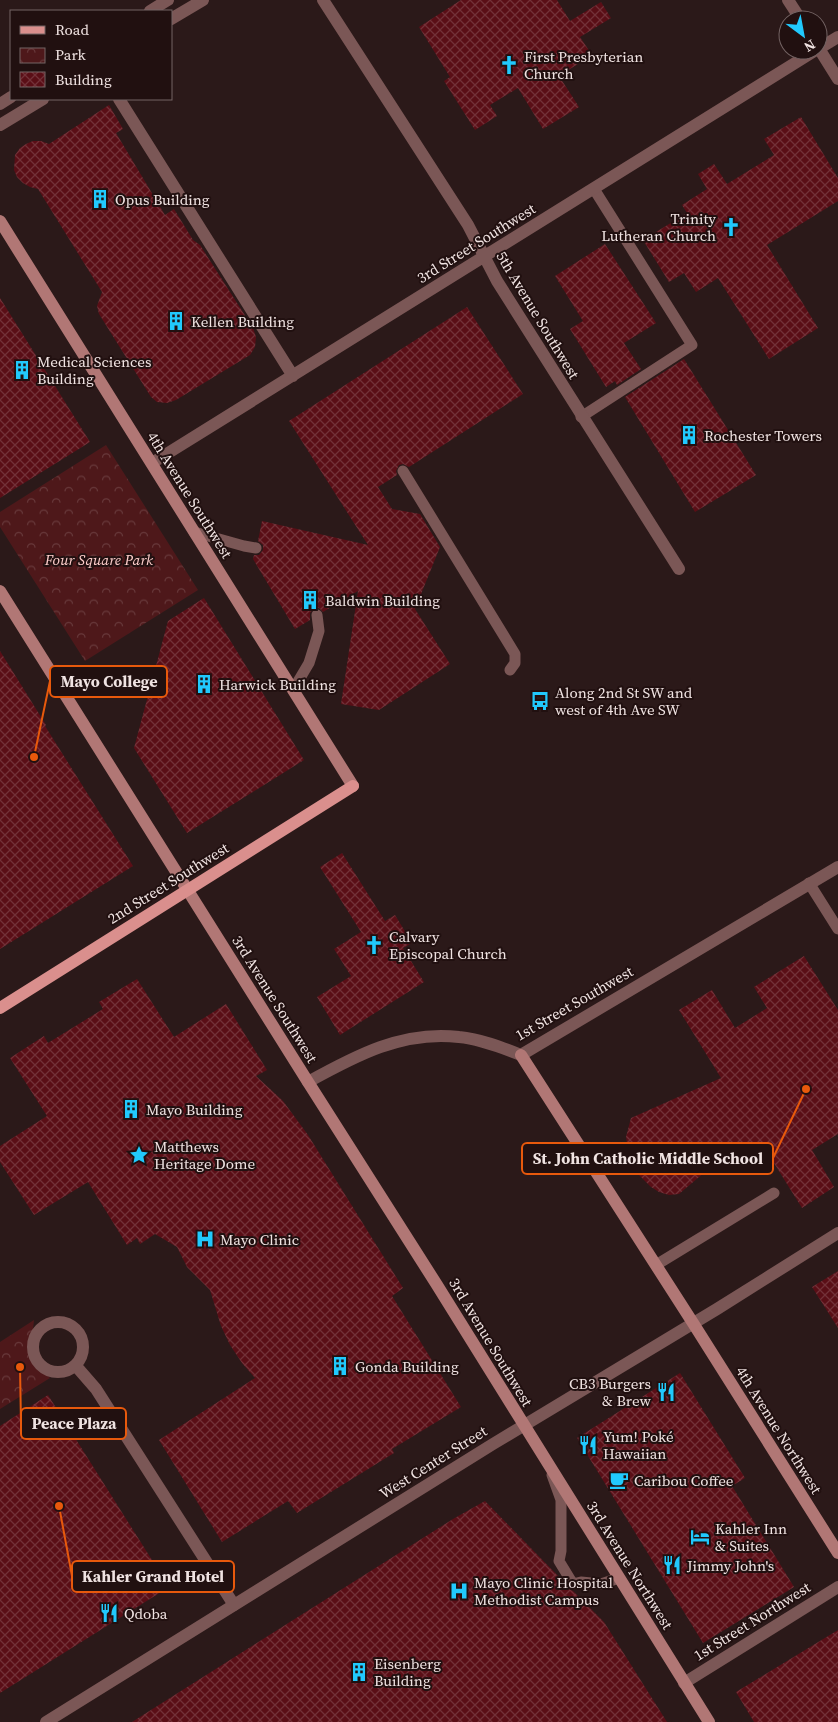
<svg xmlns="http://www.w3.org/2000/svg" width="838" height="1722" font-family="'Source Serif 4',serif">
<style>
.park{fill:url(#park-crowns)}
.building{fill:url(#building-cross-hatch)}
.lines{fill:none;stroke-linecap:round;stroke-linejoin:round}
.service{stroke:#7b5756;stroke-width:11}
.minor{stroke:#7b5756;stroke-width:12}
.tertiary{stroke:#7b5756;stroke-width:12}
.secondary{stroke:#b17775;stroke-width:12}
.primary{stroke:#da8f8d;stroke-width:12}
.labels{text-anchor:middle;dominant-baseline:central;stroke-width:4;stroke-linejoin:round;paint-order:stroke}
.poi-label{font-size:15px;fill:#f0e3e2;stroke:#211010;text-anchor:start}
.street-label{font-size:15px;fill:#f0e3e2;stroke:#211010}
.park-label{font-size:15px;font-style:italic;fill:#ffcfcc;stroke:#211010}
.leader{fill:none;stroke:#e8590c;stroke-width:2}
.callout-dot{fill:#e8590c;stroke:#211010;stroke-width:2}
.callout{fill:#211010;stroke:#e8590c;stroke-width:2}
.callout-label{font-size:16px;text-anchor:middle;font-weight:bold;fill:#f0e3e2}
</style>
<defs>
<pattern id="park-crowns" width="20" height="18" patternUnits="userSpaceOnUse" patternTransform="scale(1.25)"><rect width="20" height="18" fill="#4e181a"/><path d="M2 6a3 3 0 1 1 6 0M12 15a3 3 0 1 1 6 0" fill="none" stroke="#68393b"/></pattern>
<pattern id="building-cross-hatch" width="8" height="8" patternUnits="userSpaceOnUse" patternTransform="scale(1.25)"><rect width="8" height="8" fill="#5a0e16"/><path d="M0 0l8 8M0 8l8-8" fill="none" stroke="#723138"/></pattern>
</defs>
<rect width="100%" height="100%" fill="#2b1919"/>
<path class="park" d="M106,445L198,590L85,661L0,527V512Z
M34,1320L30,1357L50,1378L0,1409V1342Z"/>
<path class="building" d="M461,0H557L570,21L601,2L611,18L580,37L592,55L559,76L579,107L543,129L518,88L490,105L497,116L475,130L444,81L450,77L419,27Z
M109,105L123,129L116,133L165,215L174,209L193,240L200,245L253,328L256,337L255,347L250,355L176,400L167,403L157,402L151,397L99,314L97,306L102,292L38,189L30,187L23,183L17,177L14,170L15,155L20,148L26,144L33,141H41L49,144Z
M801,117L838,178V201L767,245L818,328L769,359L718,278L696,292L684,273L669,282L643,240L687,213L682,205L707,189L698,174L714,164L727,184L774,155L764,139Z
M605,244L656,323L624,343L641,369L617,385L615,381L606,387L570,329L583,321L555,276Z
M0,298L90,442L0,498Z
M467,307L523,394L409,467L403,464L399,465L396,471L397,475L378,487L392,509L420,514L440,547L415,609L450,664L379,710L341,704L358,591L323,612L319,608L313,609L310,613V620L295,629L253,559L254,555H259L263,550V545L258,541L262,521L368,545L289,421Z
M684,359L756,475L695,512L625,397Z
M204,598L304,760L187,833L134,748L168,621Z
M0,651L46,725L45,726L133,866L0,949Z
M342,853L385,921L395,915L412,943L403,948L424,982L340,1035L317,997L351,976L334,949L361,932L320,867Z
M804,956L838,1010V1134L812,1150L834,1187L802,1208L772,1160L758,1168L753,1159L742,1158L731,1150L679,1194L669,1195L659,1192L651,1187L639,1175L629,1157L626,1137L631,1118L721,1078L679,1010L712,990L735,1028L767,1008L754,987Z
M137,979L174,1037L226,1004L267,1070L256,1076L283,1101L308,1135L403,1288L392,1296L461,1407L392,1449L394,1453L297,1513L288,1501L222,1542L159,1440L255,1378L242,1363L230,1345L221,1326L210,1290L187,1267L177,1247L155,1234L140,1244L137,1238L127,1245L88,1182L34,1215L0,1162V1146L47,1116L10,1058L44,1036L48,1043L103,1009L99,1002Z
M838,1271V1328L812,1287Z
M680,1373L745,1478L732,1486L794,1587L703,1643L577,1438Z
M48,1395L169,1587L0,1693V1426Z
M485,1501L561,1579L567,1588L573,1591L604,1622L667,1722H132L453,1519Z
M838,1630V1722H754L736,1692Z"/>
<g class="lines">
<path class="service" d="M581,417L692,345L594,189
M403,471L515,654V663L510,670
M194,532L244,546L256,548
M293,690L309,663L319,631L317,615
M809,883L838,929
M656,1265L774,1193
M552,1475L561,1500V1551L559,1561L573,1584L581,1582L601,1584L619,1578"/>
<path class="minor" d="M323,0L468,225L497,281L679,569
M818,49L838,37
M119,99L293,376
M152,463L816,50
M521,1055L838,867
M33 1347a25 25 0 1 1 50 0a25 25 0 1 1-50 0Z
M76,1366L96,1389L234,1605
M684,1683L838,1587"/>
<path class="tertiary" d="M788,0L801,20
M150,11L168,0
M171,19L203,0
M818,47L838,79
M0,104L11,97
M0,125L43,99
M308,1082C355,1056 403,1030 459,1037C480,1039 501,1047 521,1055
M46,1722L493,1444L717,1309L838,1233"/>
<path class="secondary" d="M0,221L353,786
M0,591L308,1082L437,1285L709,1722
M521,1055L693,1323L838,1553"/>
<path class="primary" d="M0,1008L353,786"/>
</g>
<defs>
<g id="church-bare" transform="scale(1.5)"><path d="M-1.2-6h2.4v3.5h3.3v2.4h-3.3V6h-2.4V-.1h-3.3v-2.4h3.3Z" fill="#21c9fd" stroke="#211010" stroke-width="2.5" paint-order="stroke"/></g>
<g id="building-bare" transform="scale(1.5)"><path d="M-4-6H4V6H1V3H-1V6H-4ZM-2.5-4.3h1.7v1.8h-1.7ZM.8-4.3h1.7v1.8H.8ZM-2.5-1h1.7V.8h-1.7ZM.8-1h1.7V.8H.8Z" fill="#21c9fd" stroke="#211010" stroke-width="2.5" paint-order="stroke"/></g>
<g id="bus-bare" transform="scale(1.5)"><path d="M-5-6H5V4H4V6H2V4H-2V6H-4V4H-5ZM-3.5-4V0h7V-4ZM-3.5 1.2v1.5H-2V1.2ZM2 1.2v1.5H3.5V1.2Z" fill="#21c9fd" stroke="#211010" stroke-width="2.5" paint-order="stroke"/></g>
<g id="sight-bare" transform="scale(1.5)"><path d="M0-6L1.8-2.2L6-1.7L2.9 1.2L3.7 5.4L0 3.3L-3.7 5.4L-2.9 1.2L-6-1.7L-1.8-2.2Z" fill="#21c9fd" stroke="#211010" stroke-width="2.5" paint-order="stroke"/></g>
<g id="hospital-bare" transform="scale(1.5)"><path d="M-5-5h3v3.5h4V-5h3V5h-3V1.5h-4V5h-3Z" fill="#21c9fd" stroke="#211010" stroke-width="2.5" paint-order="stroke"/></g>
<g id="restaurant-bare" transform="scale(1.5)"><path d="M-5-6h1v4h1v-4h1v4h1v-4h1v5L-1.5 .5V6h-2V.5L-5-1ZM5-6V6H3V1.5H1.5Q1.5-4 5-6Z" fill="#21c9fd" stroke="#211010" stroke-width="2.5" paint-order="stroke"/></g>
<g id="cafe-bare" transform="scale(1.5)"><path d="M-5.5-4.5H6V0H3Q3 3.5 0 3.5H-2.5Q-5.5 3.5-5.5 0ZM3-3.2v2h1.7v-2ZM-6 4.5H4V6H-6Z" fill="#21c9fd" stroke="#211010" stroke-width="2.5" paint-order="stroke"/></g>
<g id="hotel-bare" transform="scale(1.5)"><path d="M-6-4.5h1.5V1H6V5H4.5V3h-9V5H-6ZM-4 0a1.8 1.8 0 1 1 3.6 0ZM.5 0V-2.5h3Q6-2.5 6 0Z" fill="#21c9fd" stroke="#211010" stroke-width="2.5" paint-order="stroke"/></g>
</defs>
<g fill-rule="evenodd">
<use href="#church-bare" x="509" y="65"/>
<use href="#building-bare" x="100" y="199"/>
<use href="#church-bare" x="731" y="227"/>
<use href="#building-bare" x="176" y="321"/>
<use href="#building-bare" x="22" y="370"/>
<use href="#building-bare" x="689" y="435"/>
<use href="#building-bare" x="310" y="600"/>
<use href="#building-bare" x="204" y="684"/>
<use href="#bus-bare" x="540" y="701"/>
<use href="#church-bare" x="374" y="945"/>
<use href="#building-bare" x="131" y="1109"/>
<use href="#sight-bare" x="139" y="1155"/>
<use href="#hospital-bare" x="205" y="1239"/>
<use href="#building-bare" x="340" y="1366"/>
<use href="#restaurant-bare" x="666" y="1392"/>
<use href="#restaurant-bare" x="588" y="1445"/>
<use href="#cafe-bare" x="619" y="1480"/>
<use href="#hotel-bare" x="700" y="1537"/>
<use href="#restaurant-bare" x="672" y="1565"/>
<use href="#hospital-bare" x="459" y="1591"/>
<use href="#restaurant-bare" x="109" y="1613"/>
<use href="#building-bare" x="359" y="1672"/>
</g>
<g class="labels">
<g class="poi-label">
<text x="524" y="56">First Presbyterian<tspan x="524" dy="17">Church</tspan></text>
<text x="115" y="199">Opus Building</text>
<text x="716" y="218" text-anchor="end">Trinity<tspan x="716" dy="17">Lutheran Church</tspan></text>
<text x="191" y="321">Kellen Building</text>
<text x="37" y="361">Medical Sciences<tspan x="37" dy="17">Building</tspan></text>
<text x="704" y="435">Rochester Towers</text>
<text x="325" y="600">Baldwin Building</text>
<text x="219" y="684">Harwick Building</text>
<text x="555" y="692">Along 2nd St SW and<tspan x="555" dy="17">west of 4th Ave SW</tspan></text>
<text x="389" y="936">Calvary<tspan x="389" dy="17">Episcopal Church</tspan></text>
<text x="146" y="1109">Mayo Building</text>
<text x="154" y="1146">Matthews<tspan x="154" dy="17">Heritage Dome</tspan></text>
<text x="220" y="1239">Mayo Clinic</text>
<text x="355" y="1366">Gonda Building</text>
<text x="651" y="1383" text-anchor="end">CB3 Burgers<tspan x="651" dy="17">&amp; Brew</tspan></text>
<text x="603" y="1436">Yum! Poké<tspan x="603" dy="17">Hawaiian</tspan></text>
<text x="634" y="1480">Caribou Coffee</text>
<text x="715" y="1528">Kahler Inn<tspan x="715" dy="17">&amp; Suites</tspan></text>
<text x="687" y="1565">Jimmy John's</text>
<text x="474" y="1582">Mayo Clinic Hospital<tspan x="474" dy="17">Methodist Campus</tspan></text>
<text x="124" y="1613">Qdoba</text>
<text x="374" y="1663">Eisenberg<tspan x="374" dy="17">Building</tspan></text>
</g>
<g class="street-label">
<text transform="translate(476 243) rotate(-32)">3rd Street Southwest</text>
<text transform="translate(538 315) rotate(59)">5th Avenue Southwest</text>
<text transform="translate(190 495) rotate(58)">4th Avenue Southwest</text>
<text transform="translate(168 883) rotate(-32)">2nd Street Southwest</text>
<text transform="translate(275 999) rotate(58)">3rd Avenue Southwest</text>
<text transform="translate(574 1003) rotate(-30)">1st Street Southwest</text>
<text transform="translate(491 1342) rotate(59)">3rd Avenue Southwest</text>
<text transform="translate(779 1430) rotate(58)">4th Avenue Northwest</text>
<text transform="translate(433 1462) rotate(-32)">West Center Street</text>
<text transform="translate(630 1565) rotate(58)">3rd Avenue Northwest</text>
<text transform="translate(752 1621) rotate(-32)">1st Street Northwest</text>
</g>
<g class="park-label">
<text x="99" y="559">Four Square Park</text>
</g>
</g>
<path class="leader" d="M34 757L50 681M806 1089L773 1158M20 1367L21 1424M59 1506L72 1576"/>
<g class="callout-dot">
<circle cx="34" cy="757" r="5"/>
<circle cx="806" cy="1089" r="5"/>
<circle cx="20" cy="1367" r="5"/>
<circle cx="59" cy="1506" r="5"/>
</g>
<g class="callout">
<rect x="50" y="666" width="117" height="31" rx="5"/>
<rect x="522" y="1143" width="251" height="31" rx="5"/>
<rect x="21" y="1408" width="105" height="31" rx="5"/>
<rect x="72" y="1561" width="162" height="31" rx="5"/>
</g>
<g class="callout-label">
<text x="109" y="687">Mayo College</text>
<text x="648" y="1164">St. John Catholic Middle School</text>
<text x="74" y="1429">Peace Plaza</text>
<text x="153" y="1582">Kahler Grand Hotel</text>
</g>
<rect x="10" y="10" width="162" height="90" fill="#211010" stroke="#746464"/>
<rect x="20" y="26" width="25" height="8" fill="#da8f8d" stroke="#746464"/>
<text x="55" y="35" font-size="15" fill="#f0e3e2">Road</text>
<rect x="20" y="48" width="25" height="15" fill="url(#park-crowns)" stroke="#746464"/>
<text x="55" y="60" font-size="15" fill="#f0e3e2">Park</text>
<rect x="20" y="72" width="25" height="15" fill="url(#building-cross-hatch)" stroke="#746464"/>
<text x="55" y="85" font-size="15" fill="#f0e3e2">Building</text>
<g transform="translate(803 35) rotate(148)"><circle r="24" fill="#211010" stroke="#746464"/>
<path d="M0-4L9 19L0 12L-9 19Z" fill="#21c9fd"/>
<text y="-8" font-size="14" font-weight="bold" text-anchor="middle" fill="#f0e3e2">N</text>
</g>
</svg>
